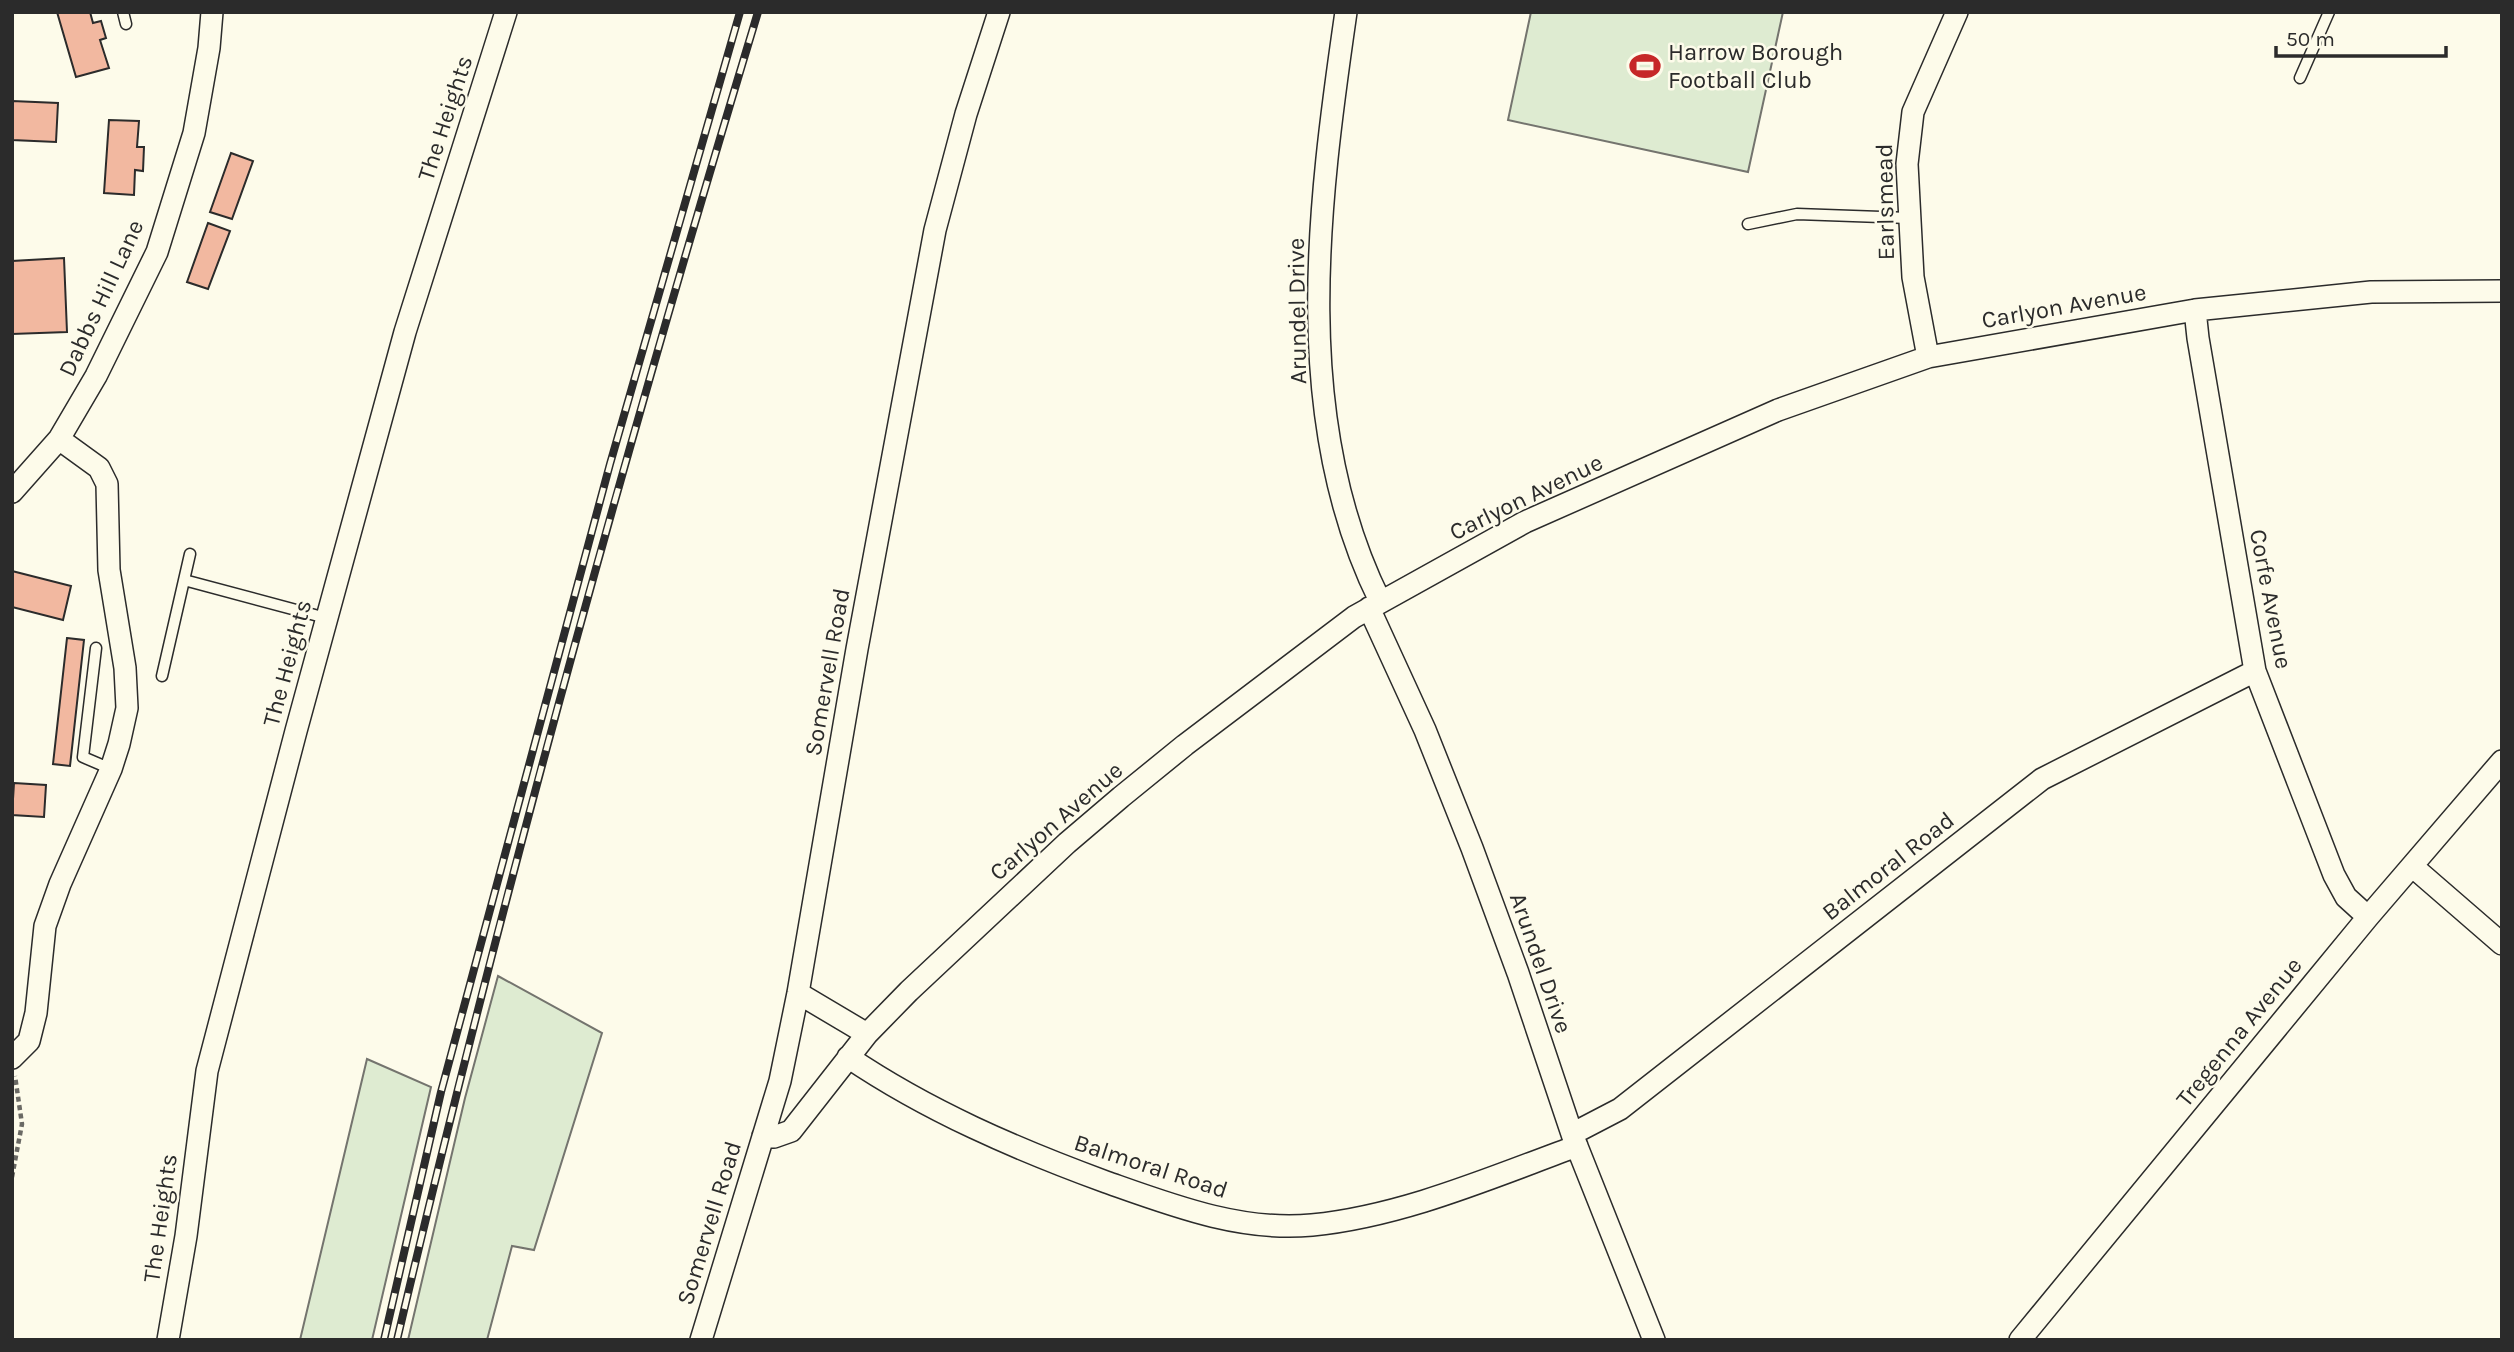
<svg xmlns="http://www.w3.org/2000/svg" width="2514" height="1352" font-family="Karla,sans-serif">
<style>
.green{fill:#deebd1;stroke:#74746e;stroke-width:2}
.building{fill:#f2b8a0;stroke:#2b2b2b;stroke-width:2}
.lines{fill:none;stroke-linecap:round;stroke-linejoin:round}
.service-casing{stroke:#2b2b2b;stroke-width:13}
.minor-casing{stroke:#2b2b2b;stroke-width:24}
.path{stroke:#6a6964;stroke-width:4.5;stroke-dasharray:5 3.5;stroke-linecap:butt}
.service{stroke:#fdfbea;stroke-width:10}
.minor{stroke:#fdfbea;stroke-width:21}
.rail-casing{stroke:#2b2b2b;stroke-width:8}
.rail{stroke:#fdfbea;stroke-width:5;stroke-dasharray:16;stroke-linecap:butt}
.labels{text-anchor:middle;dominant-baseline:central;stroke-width:5;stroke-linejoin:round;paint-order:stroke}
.poi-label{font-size:24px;fill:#2b2b2b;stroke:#fdfbea;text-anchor:start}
.street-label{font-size:24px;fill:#2b2b2b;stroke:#fdfbea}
</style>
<rect width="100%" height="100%" fill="#fdfbea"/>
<path class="green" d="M1531,12H1783L1748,172L1508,120Z
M498,976L602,1033L534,1250L512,1246L487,1340H408L465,1098Z
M367,1059L431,1087L372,1340H300Z"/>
<path class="building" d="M57,12H90L93,23L101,21L106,38L100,40L109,68L76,77Z
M12,101L58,103L56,142L12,140Z
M109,120L139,121L137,147H144L143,171L135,170L134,195L104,193Z
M231,153L253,161L232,219L210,212Z
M208,223L230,231L208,289L187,282Z
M64,258L67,332L12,334V261Z
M12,571L71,586L63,620L12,607Z
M67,638L84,640L70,766L53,764Z
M14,783L46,785L44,817L12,815Z"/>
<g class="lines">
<g class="service-casing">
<path id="service" d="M123,12L126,24
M2300,78L2329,12
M1748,224L1797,214L1909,218
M184,580L326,618
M96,648L83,757L111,769
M162,676L190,554"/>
</g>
<g class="minor-casing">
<path id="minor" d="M1346,12C1318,205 1290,420 1380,601
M2195,310L2198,338L2255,671L2334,875L2346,897L2368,917
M1928,357L1913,277L1907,164L1913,112L1957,12
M12,492L59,439L96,376L157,252L194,133L209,48L212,12
M1369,608L1425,730L1472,848L1518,973L1572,1134L1654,1340
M2412,866L2502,944
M798,993L867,1034
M848,1057C928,1111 1016,1149 1106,1182C1171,1205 1241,1232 1312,1225C1403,1216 1492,1177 1577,1146
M12,1058L29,1041L36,1013L45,926L60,884L111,769L119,744L127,708L125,668L109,570L107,484L99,468L59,439
M1572,1134L1620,1109L2042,779L2255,671
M763,1136L774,1137L791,1131L867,1034L909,991L1067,843L1121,797L1185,745L1354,617L1525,522L1778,410L1928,357L2195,310L2371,292L2502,291
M168,1340L186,1236L207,1071L296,731L405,332L506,12
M701,1340L780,1081L798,993L857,649L935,230L966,114L999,12
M2020,1340L2368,917L2502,761"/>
</g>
<path class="path" d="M12,1177L22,1124L15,1076"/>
<use href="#service" class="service"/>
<use href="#minor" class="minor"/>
<g class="rail-casing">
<path id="rail" d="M384,1340L441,1092L610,464L740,12
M397,1340C502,893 625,451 758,12"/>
</g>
<use href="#rail" class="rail"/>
</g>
<defs>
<g id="stadium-bare" transform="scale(2.415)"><path d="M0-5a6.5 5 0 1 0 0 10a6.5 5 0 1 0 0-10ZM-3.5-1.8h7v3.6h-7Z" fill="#c62828" stroke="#fdfbea" stroke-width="2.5" paint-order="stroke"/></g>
</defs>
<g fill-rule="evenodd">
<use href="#stadium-bare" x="1645" y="66"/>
</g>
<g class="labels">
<g class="poi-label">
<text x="1668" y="52">Harrow Borough<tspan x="1668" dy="28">Football Club</tspan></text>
</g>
<g class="street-label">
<text transform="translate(445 118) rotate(-72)">The Heights</text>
<text transform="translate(1885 202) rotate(-91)">Earlsmead</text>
<text transform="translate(101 298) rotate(-65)">Dabbs Hill Lane</text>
<text transform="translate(2064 306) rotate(-10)">Carlyon Avenue</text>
<text transform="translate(1297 311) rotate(-91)">Arundel Drive</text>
<text transform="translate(1526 497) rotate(-26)">Carlyon Avenue</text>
<text transform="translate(2271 599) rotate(79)">Corfe Avenue</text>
<text transform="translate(287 663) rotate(-75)">The Heights</text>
<text transform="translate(827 672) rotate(-80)">Somervell Road</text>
<text transform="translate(1056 821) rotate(-41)">Carlyon Avenue</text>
<text transform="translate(1888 866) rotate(-38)">Balmoral Road</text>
<text transform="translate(1541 963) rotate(71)">Arundel Drive</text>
<text transform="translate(2239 1032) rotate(-51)">Tregenna Avenue</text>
<text transform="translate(1151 1166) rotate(18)">Balmoral Road</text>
<text transform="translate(160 1218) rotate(-82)">The Heights</text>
<text transform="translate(709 1223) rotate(-73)">Somervell Road</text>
</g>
</g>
<rect width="2514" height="1352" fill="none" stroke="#2b2b2b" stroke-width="28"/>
<path d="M2276 46v10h170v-10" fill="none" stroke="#2b2b2b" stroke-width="3.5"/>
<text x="2286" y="46" font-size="21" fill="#2b2b2b" stroke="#fdfbea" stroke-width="5" paint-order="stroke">50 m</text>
</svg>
